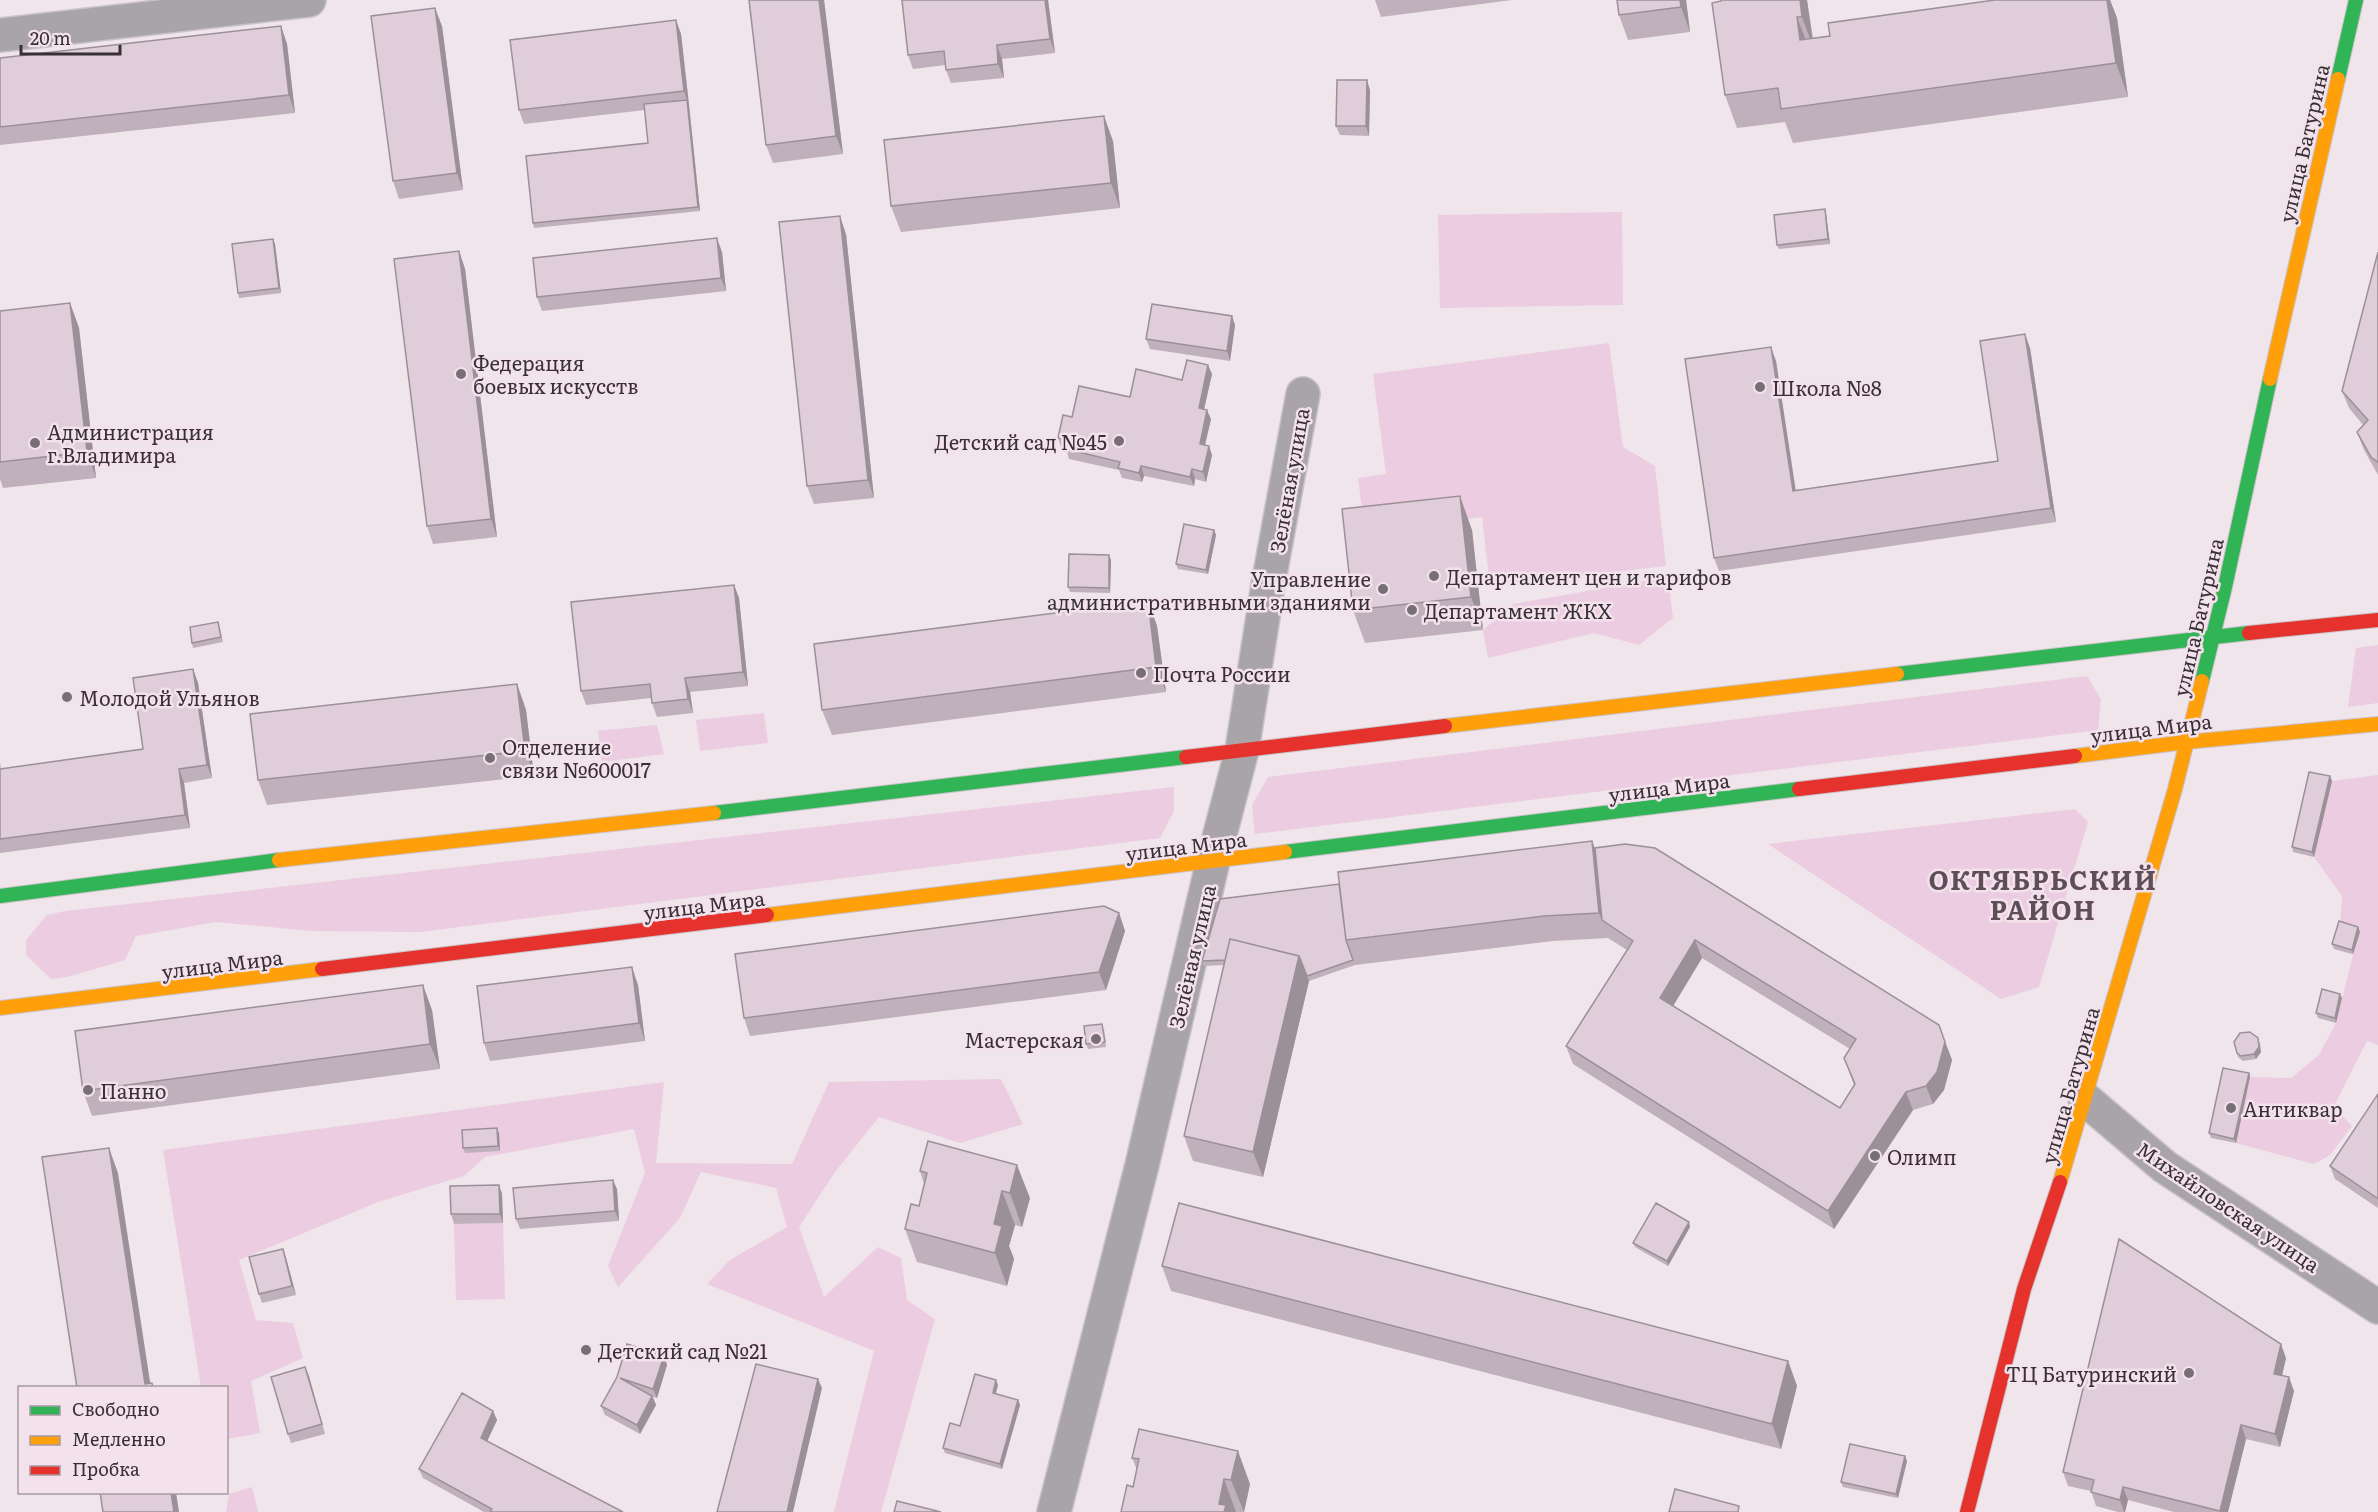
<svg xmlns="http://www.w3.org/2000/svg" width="2378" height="1512" font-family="Literata,serif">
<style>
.green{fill:#eccce1}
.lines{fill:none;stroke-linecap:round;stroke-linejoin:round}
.street-casing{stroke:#c9c2c7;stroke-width:36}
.fast-casing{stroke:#c9c2c7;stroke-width:16}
.slow-casing{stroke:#c9c2c7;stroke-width:16}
.jam-casing{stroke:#c9c2c7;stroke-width:16}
.street{stroke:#a9a4a7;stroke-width:33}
.fast{stroke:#30b455;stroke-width:14}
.slow{stroke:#ff9f0a;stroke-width:14}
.jam{stroke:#e5322d;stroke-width:14}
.wall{fill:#c0b0bb;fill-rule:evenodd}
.shaded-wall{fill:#9c9098}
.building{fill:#dfcdd9;stroke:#9c9098;stroke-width:1.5;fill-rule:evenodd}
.poi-dot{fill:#776f75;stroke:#f3e1ec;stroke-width:2}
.labels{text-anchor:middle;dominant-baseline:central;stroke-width:5;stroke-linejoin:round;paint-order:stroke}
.street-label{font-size:20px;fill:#373035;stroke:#f3e1ec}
.poi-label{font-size:20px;fill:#373035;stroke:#f3e1ec;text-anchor:start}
.district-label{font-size:26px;font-weight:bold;letter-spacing:1.5px;fill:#5d4e58;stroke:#f3e1ec}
</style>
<rect width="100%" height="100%" fill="#efe5eb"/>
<path class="green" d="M1622,212L1623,305L1440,308L1438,215Z
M1609,343L1623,447L1655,466L1666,566L1490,586L1482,517L1365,531L1358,478L1386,474L1373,374Z
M1668,577L1673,618L1639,645L1594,633L1488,658L1483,630L1513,604Z
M2378,645V703L2348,707L2356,648Z
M2087,676L2101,699L2098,730L1255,834L1252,805L1268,777Z
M764,713L768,743L700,751L696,720Z
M657,725L664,754L602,762L598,731Z
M2378,775V1045L2367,1041L2334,1106L2352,1126L2330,1155L2314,1164L2236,1143L2250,1077L2291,1078L2319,1055L2336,1023L2353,955L2334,949L2340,926L2342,896L2314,857L2332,781Z
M1174,787V811L1160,838L420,932L311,931L216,922L136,936L125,960L67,977L51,979L26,955V940L47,915L65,911Z
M2075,809L2088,822L2039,987L2001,999L1768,844Z
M1001,1079L1023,1124L960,1143L879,1117L835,1172L799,1227L824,1297L878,1247L901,1258L907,1300L935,1319L881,1512H834L874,1351L707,1284L730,1260L787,1227L776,1188L701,1172L680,1218L618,1287L608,1266L645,1173L634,1129L485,1157L464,1176L378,1202L239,1260L256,1320L293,1323L303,1358L251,1381L260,1433L227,1439L226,1388L201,1387L163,1150L664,1082L656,1163L792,1164L829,1082Z
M503,1223L505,1299L456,1300L454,1224Z
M252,1487L258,1512H226L229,1494Z"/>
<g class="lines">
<g class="street-casing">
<path id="street" d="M0,35L309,0
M2085,1099L2165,1167L2378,1307
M1054,1512L1142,1165L1213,861L1242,750L1268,585L1303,394"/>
</g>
<g class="fast-casing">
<path id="fast" d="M2338,79L2356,0
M1897,674L2249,633
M2202,681L2225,587L2270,379
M714,813L1186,757
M1285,852L1799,789
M0,896L279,860"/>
</g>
<g class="slow-casing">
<path id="slow" d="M2270,379L2338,79
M1445,726L1897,674
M2075,756L2186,742L2378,724
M279,860L714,813
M767,915L1285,852
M0,1008L322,969
M2060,1182L2175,789L2202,681"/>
</g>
<g class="jam-casing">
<path id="jam" d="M2249,633L2378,620
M1186,757L1445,726
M1799,789L2075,756
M322,969L767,915
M1967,1512L2024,1289L2060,1182"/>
</g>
<use href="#street" class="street"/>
<use href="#fast" class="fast"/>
<use href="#slow" class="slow"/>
<use href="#jam" class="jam"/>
</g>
<path class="wall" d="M824,0L843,154L773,163L766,145Z
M1048,0L1055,53L1002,59L1004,78L951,83L946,70V65L913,69L908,55Z
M1375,0H1512L1381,17Z
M1686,0L1690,32L1628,40L1619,15Z
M1721,0H1807L1813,38L1830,36L1995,0H2110L2117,18L2128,97L1793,143L1785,122L1737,128L1725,95Z
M676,20L681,34L689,105L700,211L534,228L533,223L648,143L645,110L524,124L519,110Z
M281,26L287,44L295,113L0,145V58Z
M442,26L463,190L399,199L393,181Z
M1370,90L1369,136L1340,135L1336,126Z
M1113,141L1120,208L901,232L891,206Z
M1826,214L1830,244L1779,249L1777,245Z
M846,234L874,498L814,504L807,486Z
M275,244L281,293L239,298L238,293Z
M459,251L465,269L497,537L433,544L427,526Z
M722,252L726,291L542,311L537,297Z
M2378,252V475L2364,450L2357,432L2363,425L2349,408L2342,391Z
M70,303L79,328L96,478L3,488L0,479V311Z
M1235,325L1230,361L1150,349L1146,339Z
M2030,348L2056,522L1719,571L1714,558L1776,361L1795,490L1998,461Z
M1212,374L1204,409L1211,419L1205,445L1209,446L1212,455L1206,482L1195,479L1194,486L1144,476L1142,482L1122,478L1119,470L1069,459L1066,448L1061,447L1058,438L1072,417L1130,397L1182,380Z
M1214,530L1216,535L1208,574L1178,569L1176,564Z
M1472,530L1483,630L1365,643L1353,610Z
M1111,560L1110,593L1070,592L1068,587Z
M734,585L739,598L748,686L690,692L693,713L657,717L652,703L651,698L586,705L581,691Z
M1148,601L1157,626L1166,692L832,735L822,710Z
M218,622L223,642L193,648L192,643Z
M193,669L198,683L212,778L184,783L190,828L0,853V762L1,769L143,749Z
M517,684L526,710L534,776L267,805L258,780Z
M2330,776L2332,781L2314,857L2293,852L2292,847Z
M1592,841L1595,848L1939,1025L1952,1060L1944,1090L1933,1104L1913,1110L1834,1229L1573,1064L1566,1046L1627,950L1608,938L1553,941L1355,965L1309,981L1263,1177L1193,1161L1184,1136L1224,965L1204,966L1202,961L1339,884ZM1702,958L1850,1049L1844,1058L1854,1085L1840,1108L1673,1006Z
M1119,913L1125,931L1106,990L750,1036L744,1018Z
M2358,927L2360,932L2353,954L2334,949L2332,944Z
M638,985L645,1041L490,1061L484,1043Z
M2340,994L2342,998L2336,1023L2318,1018L2316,1013Z
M432,1010L440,1069L92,1116L83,1091Z
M1104,1029L1106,1047L1088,1049L1086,1044Z
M2234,1042H2260L2261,1052L2256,1059L2243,1061L2238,1057Z
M2249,1073L2250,1077L2236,1143L2211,1138L2209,1133Z
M2378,1094V1208L2335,1179L2330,1166Z
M499,1133L500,1151L465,1153L463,1148Z
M920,1171L1030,1198L1022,1227L1015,1225L1009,1246L1014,1259L1007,1286L917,1262L905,1229L919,1206L924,1184Z
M499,1185L502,1194L503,1223L454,1224L451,1214Z
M617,1189L619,1221L520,1229L516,1219Z
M1689,1222L1690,1227L1668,1266L1635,1247L1633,1243Z
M286,1258L296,1295L262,1303L259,1294Z
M1162,1266L1788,1361L1797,1386L1781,1449L1171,1291Z
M664,1356L667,1365L657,1398L653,1397L656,1405L640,1434L605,1415L601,1406L617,1377Z
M2286,1358L2282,1376L2294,1391L2280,1447L2246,1439L2228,1512H2174L2128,1500L2125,1512H2118L2096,1506L2091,1491L2068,1486L2063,1472Z
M305,1367L325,1434L291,1443L288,1434Z
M998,1385L996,1394L1018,1400L1020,1405L1002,1469L945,1453L943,1448L960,1426Z
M493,1411L497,1420L487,1441L623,1512H484L423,1478L419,1469Z
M1132,1458L1250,1484L1244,1512H1121L1133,1487L1137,1470Z
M1907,1461L1898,1498L1843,1487L1841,1482Z"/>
<path class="shaded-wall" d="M819,0H824L843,154L836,136Z
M1045,0H1048L1055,53L1050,39Z
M1680,0H1686L1690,32L1681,7Z
M1800,0H1807L1814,50L1802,17Z
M2107,0H2110L2117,18L2128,97L2116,63Z
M435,8L442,26L463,190L457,173Z
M1797,17L1810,51L1800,40Z
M676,20L681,34L689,105L700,211L698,207L687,100L684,91Z
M281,26L287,44L295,113L289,95Z
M997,45L1002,59L1004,78L998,64Z
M1367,80L1370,90L1369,136L1366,126Z
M1104,116L1113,141L1120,208L1111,183Z
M1825,209L1826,214L1830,244L1828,239Z
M840,216L846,234L874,498L868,480Z
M717,238L722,252L726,291L721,278Z
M273,239L275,244L281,293L279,288Z
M459,251L465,269L497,537L491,519Z
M70,303L79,328L96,478L87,452Z
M1232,316L1235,325L1230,361L1227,351Z
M2025,334L2030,348L2056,522L2051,508Z
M1771,347L1776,361L1798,505L1793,491Z
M1208,365L1212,374L1202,418L1199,408Z
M1207,410L1211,419L1203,453L1200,444Z
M1209,446L1212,455L1206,482L1203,472Z
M1141,466L1144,476L1142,482L1139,473Z
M1192,469L1195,479L1194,486L1190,477Z
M1460,496L1472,530L1483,630L1471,597Z
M1214,530L1216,535L1208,574L1206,570Z
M1109,555L1111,560L1110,593L1109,588Z
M734,585L739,598L748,686L743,672Z
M1148,601L1157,626L1166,692L1156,667Z
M193,669L198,683L212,778L207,765Z
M685,678L690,692L693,713L688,699Z
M517,684L526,710L534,776L525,751Z
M179,769L184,783L190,828L185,815Z
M2330,776L2332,781L2314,857L2312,852Z
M1592,841L1601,866L1602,920L1599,913Z
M1119,913L1125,931L1106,990L1099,972Z
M2358,927L2360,932L2353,954L2352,950Z
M1695,940L1702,958L1667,1016L1660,998Z
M1299,956L1309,981L1263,1177L1253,1152Z
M632,967L638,985L645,1041L639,1023Z
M423,985L432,1010L440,1069L430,1044Z
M2340,994L2342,998L2336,1023L2335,1018Z
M2258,1038L2261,1052L2256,1059L2254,1054Z
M1945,1042L1952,1060L1944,1090L1933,1104L1926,1086Z
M2249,1073L2250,1077L2236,1143L2234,1139Z
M1906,1092L1913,1110L1834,1229L1828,1211Z
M497,1128L499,1133L500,1151L498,1146Z
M109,1148L118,1173L151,1388L145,1384Z
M1017,1165L1030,1198L1022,1227L1010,1193Z
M613,1180L617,1189L619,1221L615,1211Z
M499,1185L502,1194L503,1223L500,1214Z
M1002,1191L1015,1225L1009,1246L1014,1259L1007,1286L995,1253L994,1224Z
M1689,1222L1690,1227L1668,1266L1667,1261Z
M283,1249L286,1258L296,1295L292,1286Z
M2281,1344L2286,1358L2279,1388L2274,1374Z
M664,1356L667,1365L657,1398L653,1389Z
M1788,1361L1797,1386L1781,1449L1772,1424Z
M305,1367L309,1376L325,1434L322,1424Z
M2289,1377L2294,1391L2280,1447L2275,1434Z
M818,1379L822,1388L793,1512H787Z
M996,1380L998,1385L994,1398L993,1393Z
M652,1396L656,1405L640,1434L637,1425Z
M1018,1400L1020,1405L1002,1469L1000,1464Z
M493,1411L497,1420L484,1448L481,1438Z
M2241,1425L2246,1439L2228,1512H2220Z
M1238,1451L1250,1484L1244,1512L1231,1480Z
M1905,1456L1907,1461L1898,1498L1896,1494Z
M1224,1479L1236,1512H1222L1219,1504Z
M2123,1487L2128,1500L2125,1512H2124L2120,1500Z
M171,1492H176L179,1512H174Z"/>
<path class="building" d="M749,0H819L836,136L766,145Z
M902,0H1045L1050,39L997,45L998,64L946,70L944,51L908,55Z
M1617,0H1680L1681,7L1619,15Z
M1721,0H1800L1802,17H1797L1800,40L1830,36L1828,23L1995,0H2107L2116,63L1781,109L1778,88L1725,95L1712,3L1721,1Z
M435,8L457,173L393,181L371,16Z
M676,20L684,91L519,110L510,40Z
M281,26L289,95L0,127V58Z
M1337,80H1367L1366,126H1336Z
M687,100L698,207L533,223L526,156L648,143L644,104Z
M1104,116L1111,183L891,206L884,140Z
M1825,209L1828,239L1777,245L1774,215Z
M840,216L868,480L807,486L779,222Z
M717,238L721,278L537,297L533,258Z
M273,239L279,288L238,293L232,244Z
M459,251L491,519L427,526L394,259Z
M2378,252V462L2371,457L2357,432L2368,420L2342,391Z
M70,303L87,452L0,462V311Z
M1152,304L1232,316L1227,351L1146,339Z
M2025,334L2051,508L1714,558L1685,359L1771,347L1793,491L1998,461L1980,341Z
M1187,360L1208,365L1199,408L1207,410L1200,444L1209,446L1203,472L1192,469L1190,477L1141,466L1139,473L1118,468L1120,462L1066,449L1068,440L1058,438L1063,415L1072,417L1079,386L1130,397L1136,369L1182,380Z
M1460,496L1471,597L1353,610L1342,509Z
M1184,524L1214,530L1206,570L1176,564Z
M1069,554L1109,555V588L1068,587Z
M734,585L743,672L685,678L688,699L652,703L650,684L581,691L571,602Z
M1148,601L1156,667L822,710L814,644Z
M218,622L221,637L192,643L190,627Z
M193,669L207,765L179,769L185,815L0,839V769L143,749L133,678Z
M517,684L525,751L258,780L250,714Z
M2309,772L2330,776L2312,852L2292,847Z
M1592,841L1599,913L1544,916L1346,940L1338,872Z
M1625,844L1655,848L1939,1025L1945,1042L1937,1072L1926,1086L1906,1092L1828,1211L1566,1046L1633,941L1602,920L1595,848ZM1695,940L1856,1039L1844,1058L1855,1084L1840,1108L1660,998Z
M1339,884L1346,940L1353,960L1307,976L1299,956L1230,939L1225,960L1202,961L1220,899Z
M1104,906L1119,913L1099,972L744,1018L735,954Z
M2339,921L2358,927L2352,950L2332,944Z
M1230,939L1299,956L1253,1152L1184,1136Z
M632,967L639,1023L484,1043L477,986Z
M423,985L430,1044L83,1091L75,1031Z
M2322,989L2340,994L2335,1018L2316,1013Z
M1102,1024L1105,1042L1086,1044L1084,1026Z
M2250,1032L2258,1038L2259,1047L2254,1054L2241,1056L2237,1053L2234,1042L2240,1033Z
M2223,1068L2249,1073L2234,1139L2209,1133Z
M2378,1094V1197L2377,1198L2330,1166Z
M497,1128L498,1146L463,1148L462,1130Z
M928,1141L1017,1165L1010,1193L1002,1191L994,1224L1002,1226L995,1253L905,1229L911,1204L919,1206L927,1173L920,1171Z
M109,1148L145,1384L152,1383L153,1388H77L42,1157Z
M613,1180L615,1211L516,1219L513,1188Z
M499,1185L500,1214H451L450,1186Z
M1179,1203L1788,1361L1772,1424L1162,1266Z
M1656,1203L1689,1222L1667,1261L1633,1243Z
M2119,1239L2281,1344L2274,1374L2289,1377L2275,1434L2241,1425L2220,1511L2123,1487L2120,1500L2091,1492L2094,1480L2063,1472Z
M283,1249L292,1286L259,1294L249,1257Z
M627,1344L664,1356L653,1389L620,1378L652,1396L637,1425L601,1406L617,1377Z
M756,1364L818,1379L787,1512H717Z
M305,1367L322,1424L288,1434L271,1377Z
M975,1374L996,1380L993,1393L1018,1400L1000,1464L943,1448L950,1423L960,1426Z
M462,1393L493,1411L481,1438L623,1512H490L492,1509L419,1469Z
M1139,1429L1238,1451L1231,1480L1224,1479L1219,1504L1226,1505L1224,1512H1121L1127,1485L1133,1487L1139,1459L1132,1458Z
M1850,1444L1905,1456L1896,1494L1841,1482Z
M1675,1489L1739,1506L1738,1512H1669Z
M100,1492H171L174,1512H103Z
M897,1501L941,1512H894Z"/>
<g class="poi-dot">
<circle cx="461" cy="374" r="6"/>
<circle cx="1760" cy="387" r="6"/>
<circle cx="1119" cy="441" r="6"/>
<circle cx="35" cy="443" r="6"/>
<circle cx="1434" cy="576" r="6"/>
<circle cx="1383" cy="589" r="6"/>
<circle cx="1412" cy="610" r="6"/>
<circle cx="1141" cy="673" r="6"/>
<circle cx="67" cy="697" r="6"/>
<circle cx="490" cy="758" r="6"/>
<circle cx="1096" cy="1039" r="6"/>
<circle cx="88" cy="1090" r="6"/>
<circle cx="2231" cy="1108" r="6"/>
<circle cx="1875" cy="1156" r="6"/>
<circle cx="586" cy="1350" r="6"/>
<circle cx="2189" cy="1373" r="6"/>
</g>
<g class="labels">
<g class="street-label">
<text transform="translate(2303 143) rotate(-77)">улица Батурина</text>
<text transform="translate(1288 480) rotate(-80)">Зелёная улица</text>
<text transform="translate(2197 617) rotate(-77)">улица Батурина</text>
<text transform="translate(2151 727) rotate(-7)">улица Мира</text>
<text transform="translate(1669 786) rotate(-7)">улица Мира</text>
<text transform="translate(1186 845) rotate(-7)">улица Мира</text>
<text transform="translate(704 904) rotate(-7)">улица Мира</text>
<text transform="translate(1191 956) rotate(-77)">Зелёная улица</text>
<text transform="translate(222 963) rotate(-7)">улица Мира</text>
<text transform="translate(2069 1085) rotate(-74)">улица Батурина</text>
<text transform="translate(2229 1206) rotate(34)">Михайловская улица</text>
</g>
<g class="poi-label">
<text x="473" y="362">Федерация<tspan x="473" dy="23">боевых искусств</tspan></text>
<text x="1772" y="387">Школа №8</text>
<text x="47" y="431">Администрация<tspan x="47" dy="23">г.Владимира</tspan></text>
<text x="1107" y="441" text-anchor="end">Детский сад №45</text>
<text x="1446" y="576">Департамент цен и тарифов</text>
<text x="1371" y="578" text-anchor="end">Управление<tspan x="1371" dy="23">административными зданиями</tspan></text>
<text x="1424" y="610">Департамент ЖКХ</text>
<text x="1153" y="673">Почта России</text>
<text x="79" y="697">Молодой Ульянов</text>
<text x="502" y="746">Отделение<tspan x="502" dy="23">связи №600017</tspan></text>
<text x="1084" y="1039" text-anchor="end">Мастерская</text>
<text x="100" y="1090">Панно</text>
<text x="2243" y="1108">Антиквар</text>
<text x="1887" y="1156">Олимп</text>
<text x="598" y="1350">Детский сад №21</text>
<text x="2177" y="1373" text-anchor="end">ТЦ Батуринский</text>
</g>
<g class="district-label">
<text x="2043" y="878">ОКТЯБРЬСКИЙ<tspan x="2043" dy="30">РАЙОН</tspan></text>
</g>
</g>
<rect x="18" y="1386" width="210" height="108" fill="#f3e1ec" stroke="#a89aa3" stroke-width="1.5"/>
<rect x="30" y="1406" width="30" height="9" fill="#30b455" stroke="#a89aa3" stroke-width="1.5"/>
<text x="72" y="1416" font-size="18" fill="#373035">Свободно</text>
<rect x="30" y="1436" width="30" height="9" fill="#ff9f0a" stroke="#a89aa3" stroke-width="1.5"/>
<text x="72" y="1446" font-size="18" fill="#373035">Медленно</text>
<rect x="30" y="1466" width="30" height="9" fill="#e5322d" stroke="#a89aa3" stroke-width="1.5"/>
<text x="72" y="1476" font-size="18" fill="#373035">Пробка</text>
<path d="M21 45v9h99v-9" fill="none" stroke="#373035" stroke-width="3"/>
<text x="30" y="45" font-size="18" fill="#373035" stroke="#f3e1ec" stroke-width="4.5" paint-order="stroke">20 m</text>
</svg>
